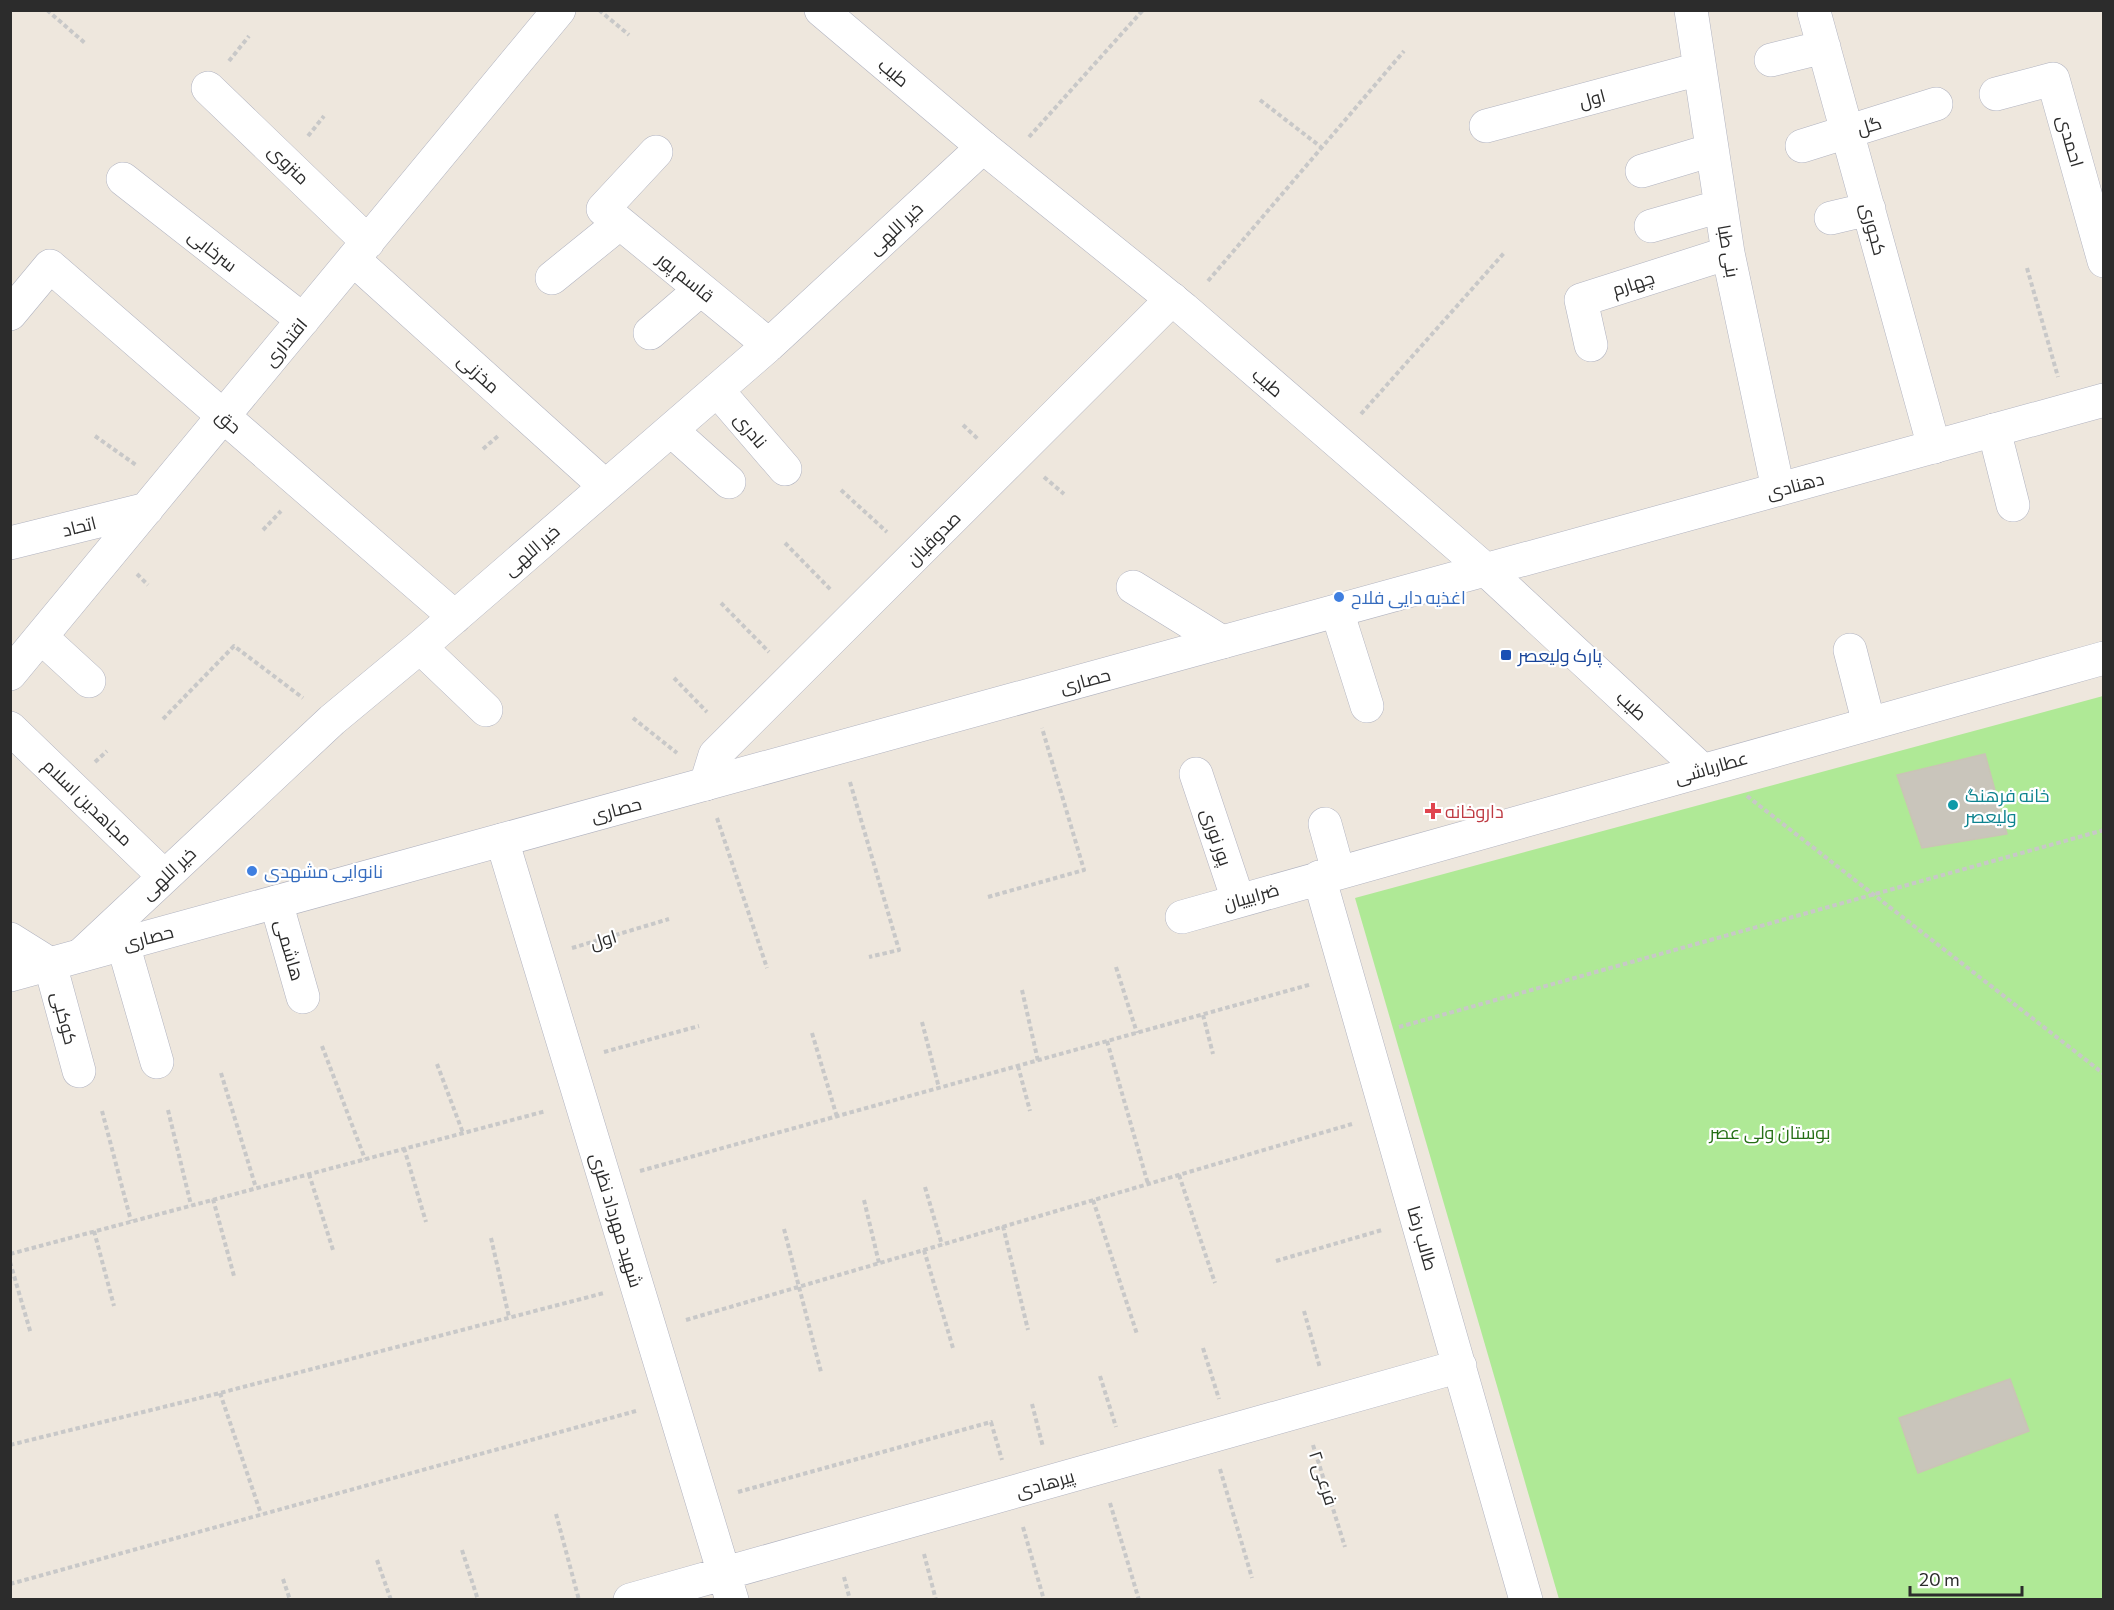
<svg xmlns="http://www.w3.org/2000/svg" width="2114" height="1610" font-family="Commissioner,Cairo,sans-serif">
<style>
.green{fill:#afe996}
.building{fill:#c9c5bb;stroke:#cac4b6;stroke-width:1.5}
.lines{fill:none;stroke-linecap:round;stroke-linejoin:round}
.street-casing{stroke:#b1b3c0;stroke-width:34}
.secondary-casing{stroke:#b1b3c0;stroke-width:34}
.path{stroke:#c8c8c8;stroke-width:4;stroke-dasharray:4.5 3;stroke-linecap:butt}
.street{stroke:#fff;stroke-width:33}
.secondary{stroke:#fff;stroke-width:33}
.shop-dot{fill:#3f7fe0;stroke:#fff;stroke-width:2}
.transit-dot{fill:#1a4fb4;stroke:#fff;stroke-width:2}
.culture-dot{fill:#0f9aa8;stroke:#fff;stroke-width:2}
.health-dot{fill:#e0444e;stroke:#fff;stroke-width:2}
.labels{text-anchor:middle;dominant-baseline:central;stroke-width:4.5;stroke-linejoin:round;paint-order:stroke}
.street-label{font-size:18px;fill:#2c2c2c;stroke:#fff}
.shop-label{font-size:18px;fill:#366cbe;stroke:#fff;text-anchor:start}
.transit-label{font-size:18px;fill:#164399;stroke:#fff;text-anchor:start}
.culture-label{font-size:18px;fill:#0d838f;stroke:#fff;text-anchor:start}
.health-label{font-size:18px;fill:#be3a42;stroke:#fff;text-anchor:start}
.park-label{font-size:18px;fill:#256f15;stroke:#fff}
</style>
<rect width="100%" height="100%" fill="#eee7dd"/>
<path class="green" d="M2103,696V1599H1559L1355,898Z"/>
<path class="building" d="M1985,754L2007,834L1922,848L1897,775Z
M2010,1379L2029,1431L1918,1473L1899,1418Z"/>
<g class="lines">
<g class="street-casing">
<path id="street" d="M1691,10L1728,253L1778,489
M1814,12L1934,447
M1771,60L1824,47
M208,88L368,242
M1996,94L2053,79L2104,261
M1486,126L1699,69
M1802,146L1936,104
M656,152L603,209L769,345
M1642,171L1712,150
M123,179L303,320
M1831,218L1869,209
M1651,226L1721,206
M353,259L605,486
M552,278L620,223
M10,314L50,266L455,617
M650,333L700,290
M1591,345L1581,300L1728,253
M717,390L785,469
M671,430L729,482
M1994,430L2013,505
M10,543L147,509
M1133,587L1222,642
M1337,611L1367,706
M41,637L89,681
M420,647L486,710
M1850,650L1869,724
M10,674L559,10
M10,728L164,876
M1196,774L1238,900
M706,784L715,755L1172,299
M1325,824L1338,871
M502,840L732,1600
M1319,877L1526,1600
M276,902L303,997
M1182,917L2104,658
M10,939L50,964L79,1071
M123,944L157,1062
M81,955L332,720L420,647L769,345L983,147
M630,1600L1460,1366"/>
</g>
<g class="secondary-casing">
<path id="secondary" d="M821,10L983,147L1184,309L1486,570L1702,770
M10,975L2104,400"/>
</g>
<path class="path" d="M47,10L86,44
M599,10L629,35
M229,61L249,36
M1260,100L1321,147
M308,136L324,116
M1029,137L1143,10
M2027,268L2058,377
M1208,281L1404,51
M1361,414L1504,253
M963,425L979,440
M95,436L136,465
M483,449L498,436
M1044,477L1064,494
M841,490L887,532
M263,530L281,511
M785,543L831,590
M137,574L148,585
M721,603L769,652
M674,678L707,712
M633,718L677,753
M163,719L234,646L303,698
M95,762L107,751
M850,782L899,950L869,957
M1747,796L2104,1074
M717,818L767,968
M988,897L1084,870L1042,728
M572,948L669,919
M1116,967L1137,1033
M1022,990L1038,1061
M1203,1015L1213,1054
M922,1022L939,1088
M1399,1027L2104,830
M812,1033L837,1117
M1107,1041L1148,1184
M322,1046L365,1159
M604,1052L699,1026
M437,1064L463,1133
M1018,1066L1030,1111
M221,1073L256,1188
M168,1110L191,1205
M102,1111L131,1221
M404,1148L426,1222
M640,1171L1312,984
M309,1174L333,1250
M1179,1175L1215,1283
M925,1187L942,1245
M213,1199L234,1276
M864,1200L879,1263
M1093,1200L1137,1334
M1003,1226L1028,1330
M784,1229L821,1372
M94,1231L114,1306
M491,1238L509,1317
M924,1250L953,1348
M10,1254L546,1111
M1276,1261L1382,1230
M10,1262L31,1334
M1304,1311L1320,1368
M686,1320L1352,1124
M1203,1348L1219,1399
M1100,1376L1116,1427
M220,1393L261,1514
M1032,1404L1043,1447
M10,1445L220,1393L604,1293
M1313,1445L1345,1547
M1220,1469L1252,1578
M738,1492L991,1422L1002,1460
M1110,1503L1139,1600
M556,1514L579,1600
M1023,1527L1044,1600
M462,1550L478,1600
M924,1554L936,1600
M377,1560L391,1600
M844,1577L850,1600
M283,1579L290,1600
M10,1584L636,1411"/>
<use href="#street" class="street"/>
<use href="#secondary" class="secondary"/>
</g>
<g class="shop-dot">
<circle cx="1339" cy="597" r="6"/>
<circle cx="252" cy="871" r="6"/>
</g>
<rect class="transit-dot" x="1500" y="649" width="12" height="12" rx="3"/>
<circle class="culture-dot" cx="1953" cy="805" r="6"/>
<path class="health-dot" d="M1430 802h6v6h6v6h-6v6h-6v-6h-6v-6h6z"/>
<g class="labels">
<g class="street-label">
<text transform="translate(894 72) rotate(40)">طیب</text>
<text transform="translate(1592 98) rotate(-15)">اول</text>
<text transform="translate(1869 125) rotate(-17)">گل</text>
<text transform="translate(2071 141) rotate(74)">احمدی</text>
<text transform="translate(289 164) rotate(44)">منزوی</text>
<text transform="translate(895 228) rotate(-43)">خیر اللهی</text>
<text transform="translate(1874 229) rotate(75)">کجوری</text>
<text transform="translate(213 250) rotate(38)">سرخابی</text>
<text transform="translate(1729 251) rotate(80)">بنی طبا</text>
<text transform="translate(686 277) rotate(39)">قاسم پور</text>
<text transform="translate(1633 283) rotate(-18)">چهارم</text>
<text transform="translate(285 342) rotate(-50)">اقتداری</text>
<text transform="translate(479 373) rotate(42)">مخزنی</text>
<text transform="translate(1268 382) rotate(41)">طیب</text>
<text transform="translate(229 421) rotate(41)">حق</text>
<text transform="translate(751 430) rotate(50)">نادری</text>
<text transform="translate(1795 485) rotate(-15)">دهنادی</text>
<text transform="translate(79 526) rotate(-14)">اتحاد</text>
<text transform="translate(933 538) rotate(-45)">صدوقیان</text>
<text transform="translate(531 550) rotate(-41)">خیر اللهی</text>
<text transform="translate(1085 680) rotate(-15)">حصاری</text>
<text transform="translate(1632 705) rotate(43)">طیب</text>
<text transform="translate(1711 767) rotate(-16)">عطارباشی</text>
<text transform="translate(88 802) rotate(44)">مجاهدین اسلام</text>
<text transform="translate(616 809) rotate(-15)">حصاری</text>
<text transform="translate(1217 837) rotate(71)">پور نوری</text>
<text transform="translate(168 873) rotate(-43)">خیر اللهی</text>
<text transform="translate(1251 896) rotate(-16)">ضرابییان</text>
<text transform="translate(148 937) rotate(-15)">حصاری</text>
<text transform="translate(603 939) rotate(-17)">اول</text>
<text transform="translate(290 950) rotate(74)">هاشمی</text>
<text transform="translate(65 1018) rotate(75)">کوکبی</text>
<text transform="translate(617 1220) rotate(73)">شهید مهرداد نظری</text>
<text transform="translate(1423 1238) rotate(74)">طالب رضا</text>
<text transform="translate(1324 1478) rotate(72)">فرعی ۲</text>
<text transform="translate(1045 1483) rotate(-16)">پیرهادی</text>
</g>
<g class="shop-label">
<text x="1351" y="597">اغذیه دایی فلاح</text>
<text x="264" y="871">نانوایی مشهدی</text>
</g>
<g class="transit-label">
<text x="1518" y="655">پارک ولیعصر</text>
</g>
<g class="culture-label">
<text x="1965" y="795">خانه فرهنگ<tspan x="1965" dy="21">ولیعصر</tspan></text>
</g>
<g class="health-label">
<text x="1445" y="811">داروخانه</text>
</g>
<g class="park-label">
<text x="1770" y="1132">بوستان ولی عصر</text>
</g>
</g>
<rect width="2114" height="1610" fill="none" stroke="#2c2c2c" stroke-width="24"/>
<path d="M1910 1586v9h112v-9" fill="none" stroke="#2c2c2c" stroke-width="3"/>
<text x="1919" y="1586" font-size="18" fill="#2c2c2c" stroke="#ffffff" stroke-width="4.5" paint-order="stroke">20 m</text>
</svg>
